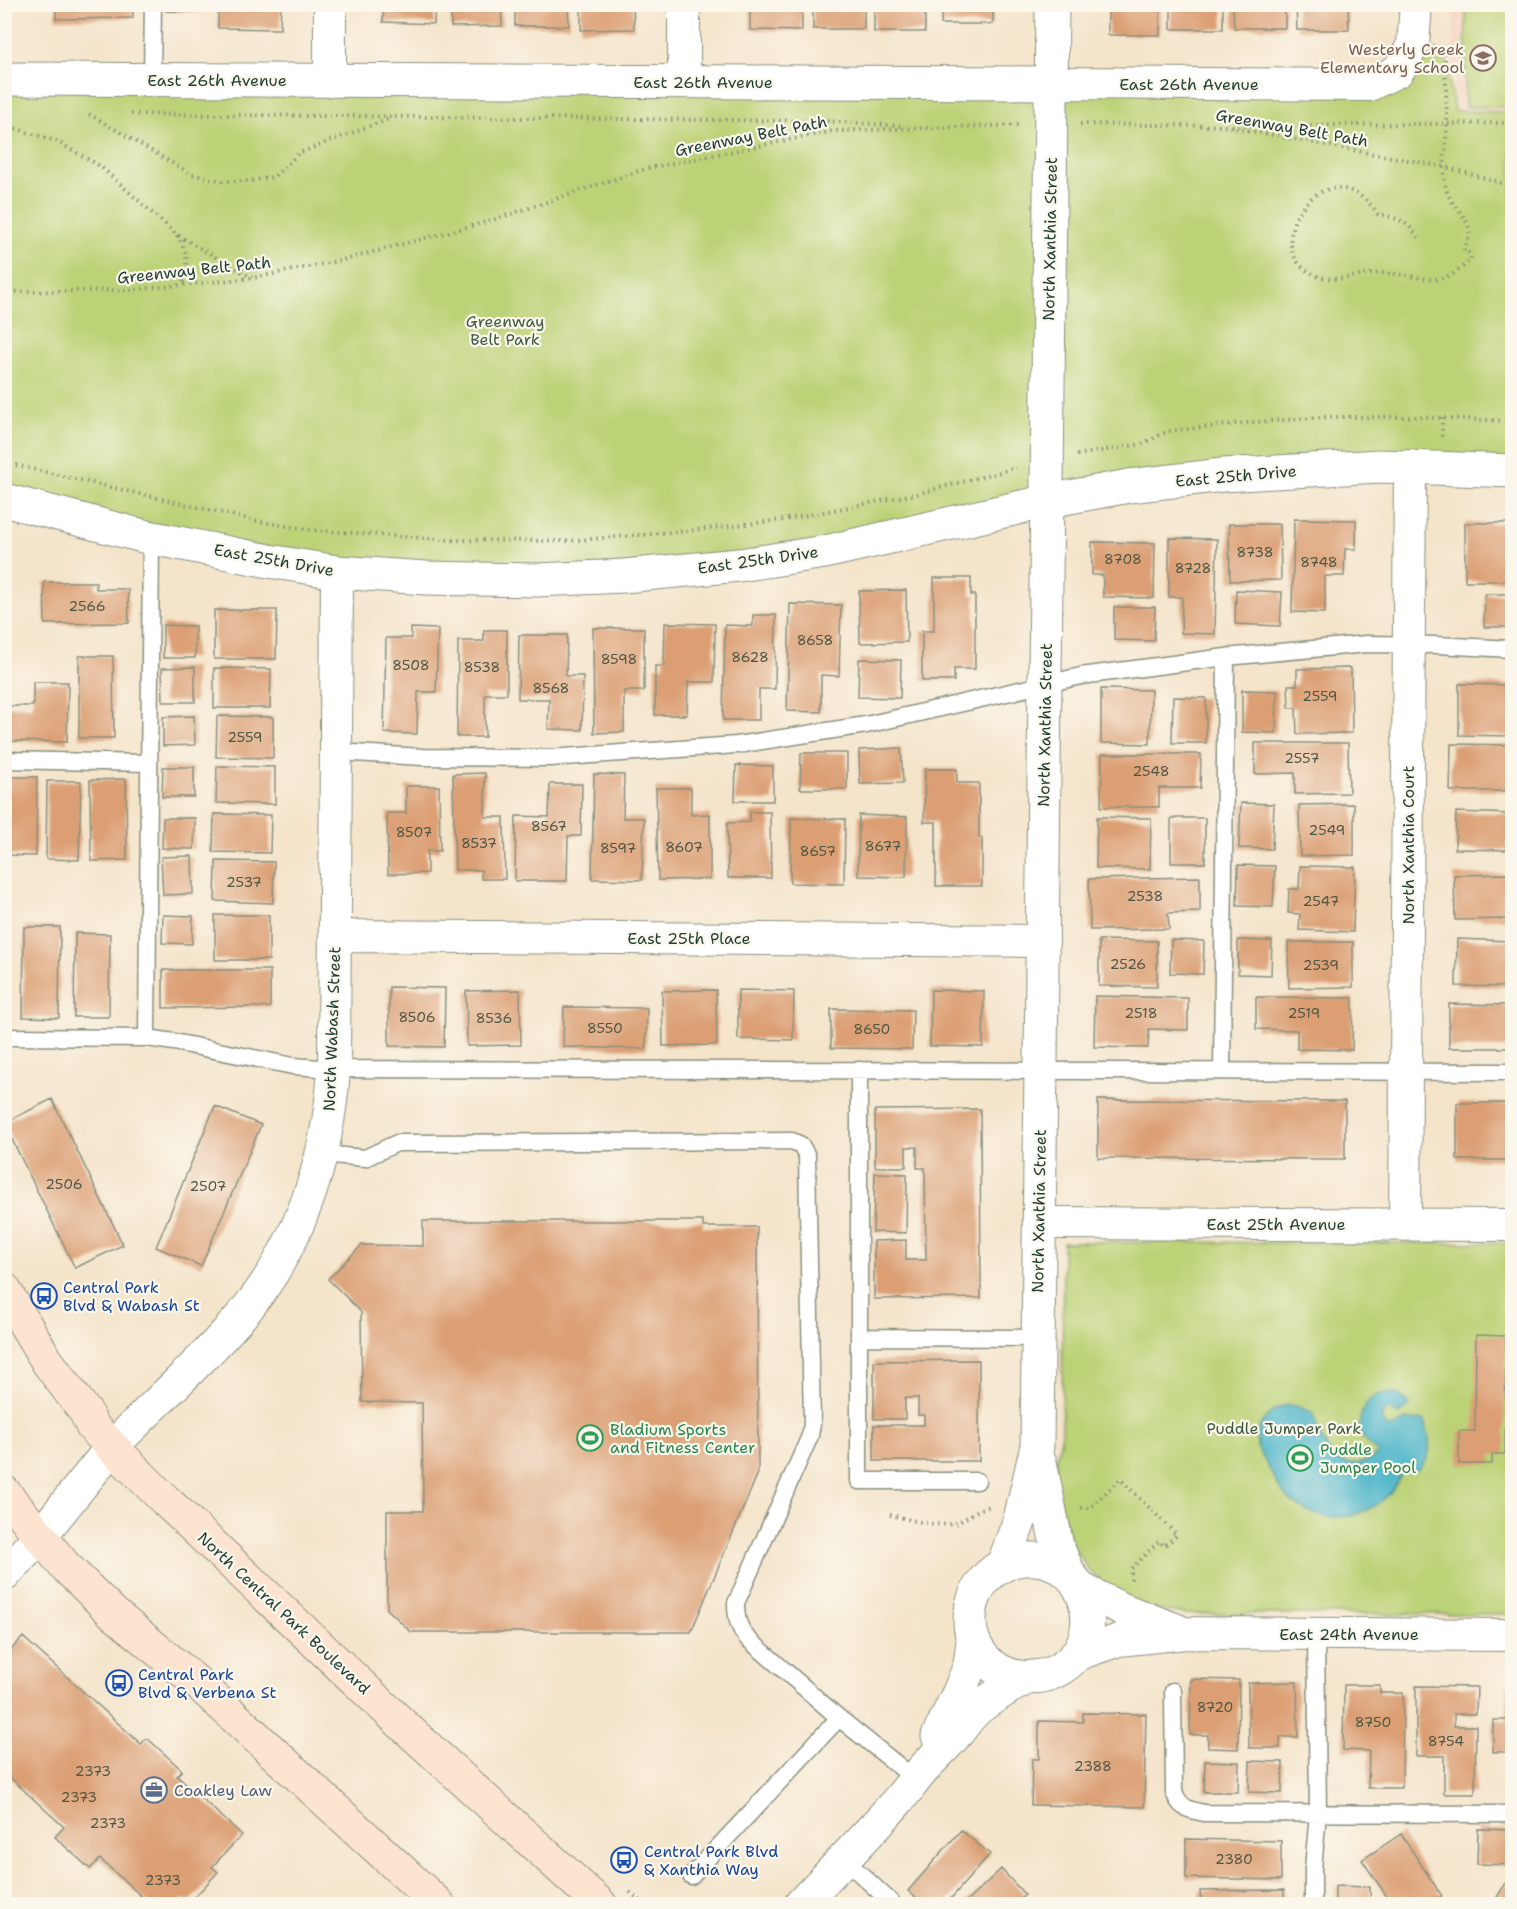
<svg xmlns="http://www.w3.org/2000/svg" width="1517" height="1909" font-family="'Shantell Sans',sans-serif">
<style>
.built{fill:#f4d3c0}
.green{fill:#bcd276;stroke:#6e8855;stroke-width:1.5}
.water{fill:#4db6ca;stroke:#367a7f;stroke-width:1.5}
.building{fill:#db9f73}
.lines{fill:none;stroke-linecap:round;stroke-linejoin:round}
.service-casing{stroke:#8a907f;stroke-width:19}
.minor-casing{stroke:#8a907f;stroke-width:34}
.tertiary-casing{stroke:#8a907f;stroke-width:35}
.secondary-casing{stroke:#8a907f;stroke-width:35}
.path{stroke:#8a907f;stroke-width:4;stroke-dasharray:1.5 4.5;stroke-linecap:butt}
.service{stroke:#fff;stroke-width:16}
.minor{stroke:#fff;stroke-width:32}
.tertiary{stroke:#fff;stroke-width:33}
.secondary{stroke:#fde4d1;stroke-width:33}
.labels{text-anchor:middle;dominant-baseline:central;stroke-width:4.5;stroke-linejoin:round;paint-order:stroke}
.number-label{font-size:14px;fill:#4e5644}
.education-label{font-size:16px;fill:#785e54;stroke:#fbf7ec;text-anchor:end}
.street-label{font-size:16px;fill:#1f3d34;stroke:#fbf7ec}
.park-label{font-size:16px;fill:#3e5b41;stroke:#fbf7ec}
.transit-label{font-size:16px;fill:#164399;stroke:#fbf7ec;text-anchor:start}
.leisure-label{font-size:16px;fill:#27864d;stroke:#fbf7ec;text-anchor:start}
.service-label{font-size:16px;fill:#4e5e75;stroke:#fbf7ec;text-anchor:start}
</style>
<rect width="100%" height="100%" fill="#fbf7ec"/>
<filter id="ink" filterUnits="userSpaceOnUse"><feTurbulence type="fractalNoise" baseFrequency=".0167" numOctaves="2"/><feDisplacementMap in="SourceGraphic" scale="12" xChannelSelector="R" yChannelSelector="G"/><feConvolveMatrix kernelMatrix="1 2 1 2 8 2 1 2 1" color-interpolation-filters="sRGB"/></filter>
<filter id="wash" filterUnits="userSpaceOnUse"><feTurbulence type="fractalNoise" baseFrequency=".008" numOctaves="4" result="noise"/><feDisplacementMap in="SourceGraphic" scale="24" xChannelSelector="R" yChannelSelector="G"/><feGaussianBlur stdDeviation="1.35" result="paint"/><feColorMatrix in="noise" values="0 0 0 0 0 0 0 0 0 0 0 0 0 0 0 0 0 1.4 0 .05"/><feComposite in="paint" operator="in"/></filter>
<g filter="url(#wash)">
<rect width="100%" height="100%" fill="#f4e4ca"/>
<path class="built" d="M1454,5H1512V111H1454Z"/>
<path class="green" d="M1466,5H1512V107H1465Z
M1413,45L1445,53L1454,111L1512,112V471L1309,469L825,551L426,578L5,500V79L1369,85Z
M1063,1242L1512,1243V1614H1185L1144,1607L1108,1588L1090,1571L1070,1543L1055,1483L1056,1459L1062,1434Z"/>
<path class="water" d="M1396,1393L1407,1401L1409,1407L1398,1415L1393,1410L1385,1411L1381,1418L1386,1426L1393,1428L1406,1419L1424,1421C1430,1436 1434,1455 1420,1468C1416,1471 1407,1473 1401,1474C1394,1494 1378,1506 1359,1513C1333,1523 1303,1515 1284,1494C1278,1487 1275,1479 1270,1470C1267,1463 1259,1454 1257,1446C1254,1425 1273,1402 1295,1406C1301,1407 1307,1411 1312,1413C1317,1424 1320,1438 1327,1448C1340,1468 1361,1469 1378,1453C1372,1448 1366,1443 1362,1436C1355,1420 1364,1398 1381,1394C1386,1393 1391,1393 1396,1393Z"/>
<g id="blocks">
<path class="building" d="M56,4H133V18L56,19Z
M167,4H201V12L166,11Z
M218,4H281L280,29L218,28Z
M384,4H435L434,24L383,22Z
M451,4H501L502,26L451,27Z
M515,4H568L569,26H515Z
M581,4H633L634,29L581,30Z
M750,4H802V31L750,30Z
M813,4H864V29H813Z
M874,4H925V32H874Z
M942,4H993V24H941Z
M1108,4H1160V35H1108Z
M1171,4H1223V29H1171Z
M1233,4H1285V28H1234Z
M1296,4H1348L1349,30H1297Z
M1294,519L1356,520V549H1345L1344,576H1325V613L1292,612Z
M1465,523H1512V581H1465Z
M1229,524H1280L1281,580L1230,581Z
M1169,538L1217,539L1215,634L1181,633L1182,597H1169Z
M1092,542L1155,543L1154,598L1103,597V575H1092Z
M934,578H971V595H975V669H954V681H922V631H934Z
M44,582H96V589H128L129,623L45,624Z
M906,590L907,642L860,643L859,591Z
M1236,590L1282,592L1280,626L1235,624Z
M1485,594H1512V627H1484Z
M790,604L841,605L839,676L821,675V712L787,711Z
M1114,607H1155L1154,641L1114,640Z
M214,610H277L276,659H214Z
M753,615H776L775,689H759V720H723L725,625L753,626Z
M665,623L715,624L714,682H688L687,715H655V666H664Z
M163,625L195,626V658H163Z
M411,628L438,629L436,692H418L417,734L384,733L386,638H411Z
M593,628H644V691H624V732L594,733Z
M484,630H507V694H485V737H457L458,641H484Z
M519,635H567L566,676H583L582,730L548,729L549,699H518Z
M79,656H113L114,738H79Z
M859,659L901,660L900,698L858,697Z
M195,667V702H163L162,668Z
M214,668L271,669L270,708H214Z
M1351,668L1352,733L1297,734L1296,708H1289L1288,685H1297V669Z
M33,682H68L67,742L4,741V706H33Z
M1459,684L1512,685V736L1459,735Z
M1101,689L1151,690L1150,744L1101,743Z
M1242,690L1277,691L1276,733L1242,732Z
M1173,697L1206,698V743H1172Z
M194,716L195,745L163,746V717Z
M217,716L273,717V758L216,757Z
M1255,743H1348L1349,793L1295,794V773L1255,774Z
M1451,744L1512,745V783H1510V791H1450Z
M901,748L903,783L860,784L859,750Z
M801,753H847V789H800Z
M1102,754H1201L1200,788H1159V807H1101Z
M736,765L773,766V801H735Z
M217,766L275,767V804L216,803Z
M163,767H194V797H162Z
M925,769H957V783H979V838H982V886H936V822H924Z
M485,773V817H504L505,879H481V870H455L453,774Z
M594,774L624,775L623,818H644L642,880L592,879Z
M4,777H37L36,856L4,855Z
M126,779L127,860L91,861L90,780Z
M47,781H81L79,860L46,859Z
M550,784H582L581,836H568L567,881H515L516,816L549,817Z
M406,786H439L440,851H427V873L388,874L387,813H406Z
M656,788H691V815L710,814V879L658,880Z
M1241,803L1274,804L1272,849L1239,848Z
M1354,804V855L1300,856L1299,805Z
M750,812H770L771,878H728L727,823L750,822Z
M1456,812L1512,814V840H1507V850L1455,849Z
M214,814L271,815L270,853L213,852Z
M859,815L907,817L906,877L858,876Z
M1097,817L1151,818L1150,869L1096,868Z
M163,818H195L194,849L162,848Z
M791,818L845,819L844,884L790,883Z
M1171,818H1205V863H1171Z
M192,856L193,894L163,895L161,857Z
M216,861L274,862L273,903L215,901Z
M1238,865L1275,866L1273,907L1237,906Z
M1300,866L1355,867L1353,932L1299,930L1300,914L1288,913L1289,889H1299Z
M1512,874V911H1508V919L1455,920L1454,875Z
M1200,877V912L1168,913L1169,929L1090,930L1089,879Z
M163,915L193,916L192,944L162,943Z
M215,915H269V960H215Z
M24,927H60L59,1018L23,1017Z
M75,933L110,934L109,1017H74Z
M4,935H7L10,1016H4Z
M1457,939L1512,941V987L1456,986Z
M1099,940L1157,941V987L1099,986Z
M1171,940L1204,941L1203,974L1170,973Z
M1238,940L1272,941L1271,975L1238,974Z
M1288,942H1353V987L1289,988Z
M163,970H270V1007L163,1008Z
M389,987L445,988L444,1047L389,1046Z
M520,990L521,1045L467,1046L466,991Z
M716,990L717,1045L663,1046L662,991Z
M738,990L794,991L793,1040L738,1039Z
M931,990L984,991L983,1047L930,1046Z
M1095,996L1188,998V1030L1149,1029L1148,1048L1094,1047Z
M1256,997L1353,998L1352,1050L1297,1049V1030L1256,1029Z
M1449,1004L1512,1005V1040H1509V1048H1449Z
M564,1007L647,1008L646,1049L563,1047Z
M831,1009L913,1010L912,1049L831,1048Z
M52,1099L123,1245L75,1268L4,1123Z
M1098,1100L1345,1101V1159L1098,1158Z
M1457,1103H1512V1160H1457Z
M215,1106L261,1125L201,1266L156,1247Z
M980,1109L981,1298L874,1299V1241L906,1240V1260H926L925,1168H917V1147H906V1167H875V1110Z
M875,1173L907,1174L906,1233L873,1232Z
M423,1221H703V1227H757L758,1473L691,1632H411L387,1609V1511H423L422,1403L362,1402L361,1312L328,1279L362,1245L423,1246Z
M1476,1335L1506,1336L1505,1454H1492V1464H1459V1431H1475Z
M979,1360V1461H874V1425H924V1415H918V1398H905V1419H874V1361Z
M23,1637L141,1744L147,1738L182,1770L177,1776L242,1835L212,1867L218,1872L189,1903L184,1899L179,1904H150L100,1859L90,1869L55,1837L64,1827L4,1772V1657Z
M1191,1679L1239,1680L1238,1749L1208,1748V1735H1190Z
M1297,1682L1298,1737H1280V1748H1249L1248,1683Z
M1344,1685H1380V1693H1403L1402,1788H1368L1369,1751L1343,1750Z
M1512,1685V1752H1493V1720H1507V1686Z
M1416,1686L1477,1687L1476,1714H1454V1726H1476L1475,1794H1444V1756H1416Z
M1083,1713L1146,1714L1144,1807L1031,1805L1032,1759H1039V1721L1083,1722Z
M1205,1761L1239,1762L1238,1792H1204Z
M1250,1761L1283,1762L1282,1793L1249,1792Z
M1478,1829L1512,1830L1511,1865L1477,1864Z
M961,1830L990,1854L946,1904H923L908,1891Z
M1401,1834L1442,1896L1428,1904H1392L1362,1860Z
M1186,1839L1281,1841V1880L1186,1878Z
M1001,1869L1025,1895L1015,1904H964Z
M1512,1873V1904H1509L1497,1897Z
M1335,1886L1370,1887V1904H1335Z
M1284,1890V1904H1201L1200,1891Z"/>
</g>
</g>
<g filter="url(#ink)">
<use href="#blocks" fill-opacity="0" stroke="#8a907f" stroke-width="1.5"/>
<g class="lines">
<g class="service-casing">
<path id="service" d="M152,80L153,4
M336,752L423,757L550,758L737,745L866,725L1081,676L1226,657L1367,644L1437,645L1512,649
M4,760L149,763
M4,1037L147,1038L174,1042L293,1066L334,1069L1512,1072
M147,1038L151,537
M859,1070V1481H977
M1222,1071L1226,657
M322,1154L365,1158L397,1143L792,1141L801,1145L807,1156L812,1424L810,1436L736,1603C736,1617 738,1627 747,1638L839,1718L915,1779
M860,1337L1038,1338
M1173,1691L1174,1792C1180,1809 1187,1809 1204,1813L1512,1814
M843,1858L893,1904
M691,1876L839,1718
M1313,1904V1869L1318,1813L1316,1634"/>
</g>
<g class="minor-casing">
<path id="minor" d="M330,4V80
M684,82V4
M1052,83L1369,85L1398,71L1413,45L1416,4
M335,936L1043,941
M1039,1223L1512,1225
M1405,1225L1410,466
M112,1447C152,1406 196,1367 234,1324C298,1254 328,1162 334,1069L337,572
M1080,1588L1122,1609L1177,1630
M1076,1655L1119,1640L1186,1633L1512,1635"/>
</g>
<g class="tertiary-casing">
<path id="tertiary" d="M4,79L1052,83
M4,500L143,536L269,561L337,572L426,578L537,580L624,576L739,565L825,552L1048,501L1129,486L1223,475L1379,466L1512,471
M1040,1462L1057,1546L1069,1574
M1003,1565L1020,1519L1037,1446L1052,4
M4,1575L41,1535L112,1447
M938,1736L960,1690L970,1665L973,1640
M801,1904C834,1869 868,1835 900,1798C909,1788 917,1776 926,1766C936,1755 947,1745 957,1733C963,1726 968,1718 974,1712C984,1702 1015,1683 1028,1678C1033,1676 1040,1677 1046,1675C1057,1672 1069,1664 1076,1655C1103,1620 1081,1562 1035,1559C965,1555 944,1652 1010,1675C1016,1677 1022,1677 1028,1678"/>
</g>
<g class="secondary-casing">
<path id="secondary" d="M4,1289L47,1361L86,1413L92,1426L112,1447L166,1501L403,1725L600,1904
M4,1492L64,1565L114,1614L202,1687L438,1904"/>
</g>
<path class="path" d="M1445,53C1445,76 1447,100 1447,123C1447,144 1441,168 1446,188C1454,217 1482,217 1462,254
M89,114L191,174L222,181H249L274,177L299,153L391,118
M131,114L826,121L903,126
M1080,124L1223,126L1445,167L1512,186
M4,125L56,141L100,166L177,235L252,278
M1232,126L1512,123
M177,235C189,257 189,260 182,285
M1418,238C1409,222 1396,217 1378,214C1324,138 1250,252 1318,276C1340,284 1363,272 1386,273C1425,275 1439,292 1471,259L1470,254L1465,250
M4,292L129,290L253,278L343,260L490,221L645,169L833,131L1019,125
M1442,417V437
M1077,455L1142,444L1168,431L1255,422L1327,417H1419L1512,421
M4,464L15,465L257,521L310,530L453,540L568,541L686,531L782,520L916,494L1016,468
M4,1248L10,1258
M1081,1508H1090L1120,1479L1177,1535L1164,1546L1159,1541L1131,1569V1580
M890,1515C910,1519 936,1528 956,1523C968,1519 977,1507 990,1507
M630,1892L644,1904"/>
<use href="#service" class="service"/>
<use href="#minor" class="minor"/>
<use href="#tertiary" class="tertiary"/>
<use href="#secondary" class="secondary"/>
</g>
</g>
<defs>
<g id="school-ring" transform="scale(1.35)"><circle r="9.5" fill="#fbf7ec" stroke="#8d6e63" stroke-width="1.5"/><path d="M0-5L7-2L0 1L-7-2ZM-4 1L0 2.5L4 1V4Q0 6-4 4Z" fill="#8d6e63"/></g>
<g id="bus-ring" transform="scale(1.35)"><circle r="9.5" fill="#fbf7ec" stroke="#1a4fb4" stroke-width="1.5"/><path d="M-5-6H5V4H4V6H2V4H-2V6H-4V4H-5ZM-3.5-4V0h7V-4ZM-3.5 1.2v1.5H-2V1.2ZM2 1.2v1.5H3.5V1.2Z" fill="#1a4fb4"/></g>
<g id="stadium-ring" transform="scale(1.35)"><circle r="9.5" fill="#fbf7ec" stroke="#2e9e5b" stroke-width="1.5"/><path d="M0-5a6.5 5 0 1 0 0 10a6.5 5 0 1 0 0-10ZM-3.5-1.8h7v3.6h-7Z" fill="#2e9e5b"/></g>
<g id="office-ring" transform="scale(1.35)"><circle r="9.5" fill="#fbf7ec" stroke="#5c6f8a" stroke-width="1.5"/><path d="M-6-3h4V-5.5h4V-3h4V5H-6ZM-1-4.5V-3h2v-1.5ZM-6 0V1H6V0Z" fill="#5c6f8a"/></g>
</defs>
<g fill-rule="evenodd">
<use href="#school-ring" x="1483" y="58"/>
<use href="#bus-ring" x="44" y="1296"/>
<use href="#stadium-ring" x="590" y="1438"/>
<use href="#stadium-ring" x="1300" y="1458"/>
<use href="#bus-ring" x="119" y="1683"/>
<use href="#office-ring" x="154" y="1790"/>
<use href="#bus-ring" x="624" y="1860"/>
</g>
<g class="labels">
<g class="number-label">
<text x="1255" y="552">8738</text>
<text x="1123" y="559">8708</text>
<text x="1319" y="562">8748</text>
<text x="1193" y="568">8728</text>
<text x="87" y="606">2566</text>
<text x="815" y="640">8658</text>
<text x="750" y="657">8628</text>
<text x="619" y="659">8598</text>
<text x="411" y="665">8508</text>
<text x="482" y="667">8538</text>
<text x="551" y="688">8568</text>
<text x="1320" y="696">2559</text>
<text x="245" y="737">2559</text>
<text x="1302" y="758">2557</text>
<text x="1151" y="771">2548</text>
<text x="549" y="826">8567</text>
<text x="1327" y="830">2549</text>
<text x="414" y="832">8507</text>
<text x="479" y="843">8537</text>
<text x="883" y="846">8677</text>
<text x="684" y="847">8607</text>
<text x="618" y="848">8597</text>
<text x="818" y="851">8657</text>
<text x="244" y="882">2537</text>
<text x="1145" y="896">2538</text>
<text x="1321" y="901">2547</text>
<text x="1128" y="964">2526</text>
<text x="1321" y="965">2539</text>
<text x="1141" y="1013">2518</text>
<text x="1304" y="1013">2519</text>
<text x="417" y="1017">8506</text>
<text x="494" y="1018">8536</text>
<text x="605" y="1028">8550</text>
<text x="872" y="1029">8650</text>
<text x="64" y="1184">2506</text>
<text x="208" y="1186">2507</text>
<text x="1215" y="1707">8720</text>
<text x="1373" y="1722">8750</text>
<text x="1446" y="1741">8754</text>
<text x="1093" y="1766">2388</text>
<text x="93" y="1771">2373</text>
<text x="79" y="1797">2373</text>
<text x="108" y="1823">2373</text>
<text x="1234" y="1859">2380</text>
<text x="163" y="1880">2373</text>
</g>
<g class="education-label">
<text x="1464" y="49">Westerly Creek<tspan x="1464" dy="18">Elementary School</tspan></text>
</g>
<g class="street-label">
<text x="217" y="80">East 26th Avenue</text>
<text x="703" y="82">East 26th Avenue</text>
<text x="1189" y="84">East 26th Avenue</text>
<text transform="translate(1292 128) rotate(10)">Greenway Belt Path</text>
<text transform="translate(751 136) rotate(-11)">Greenway Belt Path</text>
<text transform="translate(1050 239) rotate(-89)">North Xanthia Street</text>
<text transform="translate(194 270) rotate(-6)">Greenway Belt Path</text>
<text transform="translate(1236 476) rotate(-5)">East 25th Drive</text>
<text transform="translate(274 560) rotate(10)">East 25th Drive</text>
<text transform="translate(758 560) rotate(-8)">East 25th Drive</text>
<text transform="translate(1045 725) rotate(-89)">North Xanthia Street</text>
<text transform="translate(1408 845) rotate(-90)">North Xanthia Court</text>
<text x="689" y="938">East 25th Place</text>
<text transform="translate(332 1029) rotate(-88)">North Wabash Street</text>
<text transform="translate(1039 1211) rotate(-89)">North Xanthia Street</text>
<text x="1276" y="1224">East 25th Avenue</text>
<text transform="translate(284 1613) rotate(43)">North Central Park Boulevard</text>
<text x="1349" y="1634">East 24th Avenue</text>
</g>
<g class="park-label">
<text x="505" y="321">Greenway<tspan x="505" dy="18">Belt Park</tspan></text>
<text x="1284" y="1428">Puddle Jumper Park</text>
</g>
<g class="transit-label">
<text x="63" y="1287">Central Park<tspan x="63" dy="18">Blvd &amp; Wabash St</tspan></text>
<text x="138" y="1674">Central Park<tspan x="138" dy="18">Blvd &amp; Verbena St</tspan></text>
<text x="644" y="1851">Central Park Blvd<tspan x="644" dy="18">&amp; Xanthia Way</tspan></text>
</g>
<g class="leisure-label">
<text x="610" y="1429">Bladium Sports<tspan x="610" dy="18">and Fitness Center</tspan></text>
<text x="1320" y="1449">Puddle<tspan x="1320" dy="18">Jumper Pool</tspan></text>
</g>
<g class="service-label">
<text x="174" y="1790">Coakley Law</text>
</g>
</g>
<rect width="1517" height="1909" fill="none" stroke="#fbf7ec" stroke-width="24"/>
</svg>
